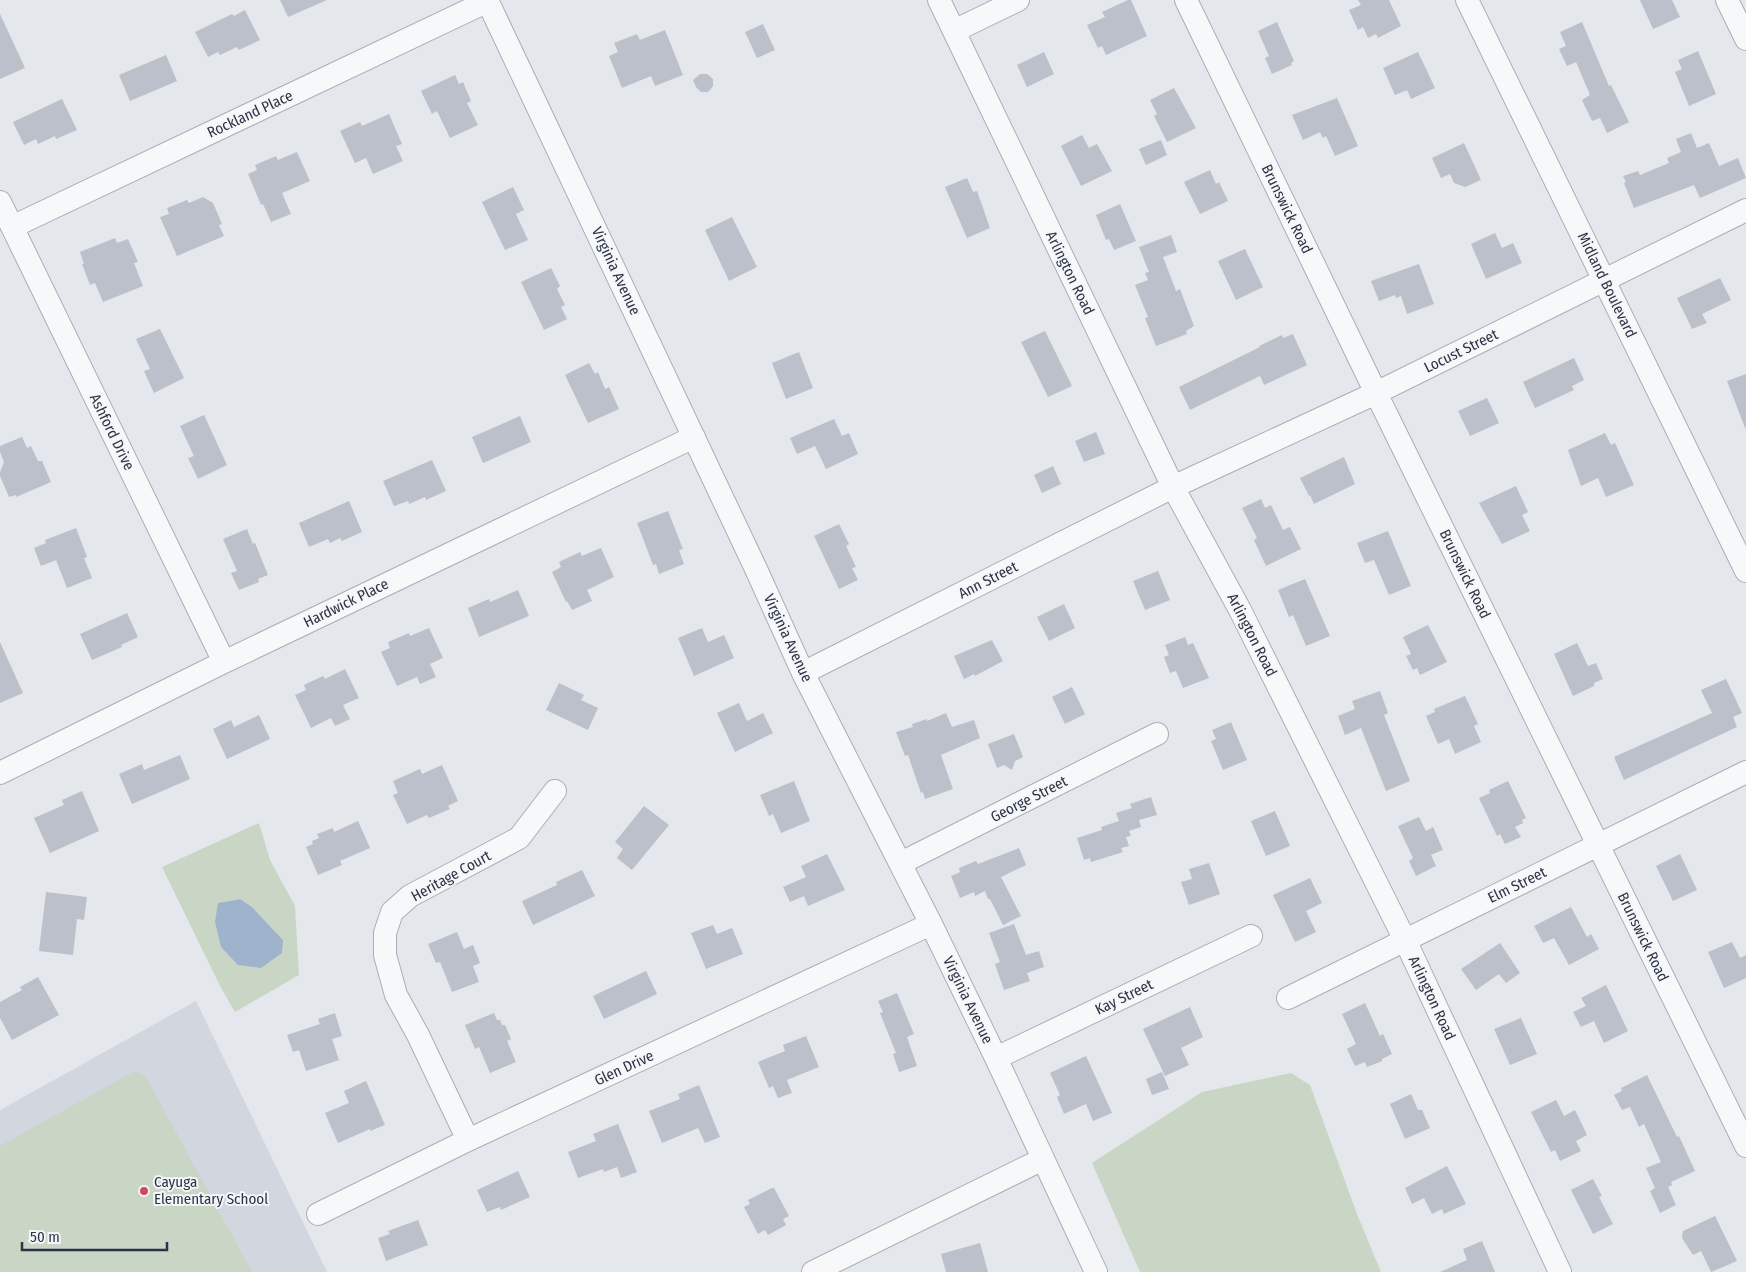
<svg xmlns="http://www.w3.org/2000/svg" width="1746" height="1272" font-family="'Fira Sans Condensed',sans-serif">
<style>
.built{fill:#d2d6de}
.green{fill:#c9d6c5;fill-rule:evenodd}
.water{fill:#9fb4cc}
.building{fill:#bbc0ca}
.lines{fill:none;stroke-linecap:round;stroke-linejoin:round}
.minor-casing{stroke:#a9aeb7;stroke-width:24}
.minor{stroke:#f7f8fa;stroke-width:22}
.poi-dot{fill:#d1495b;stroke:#f4f6f9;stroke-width:2}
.labels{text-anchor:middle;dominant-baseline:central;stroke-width:4;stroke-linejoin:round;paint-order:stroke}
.street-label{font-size:15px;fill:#2b3445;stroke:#f4f6f9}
.poi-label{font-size:15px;fill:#2b3445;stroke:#f4f6f9;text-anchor:start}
</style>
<rect width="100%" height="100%" fill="#e4e7ec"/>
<path class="built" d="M196,1001L327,1272H0V1110Z"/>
<path class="green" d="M259,823L270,860L295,906L299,975L235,1012L221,988L162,867ZM239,899L252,907L283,940L218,903Z
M135,1071L145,1075L252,1272H0V1146Z
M1291,1073L1310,1085L1357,1214L1381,1272H1140L1092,1163L1202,1092Z"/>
<path class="water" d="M240,899L252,907L283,940L282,953L261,968L238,965L221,947L215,922L218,903Z"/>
<path class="building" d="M280,0H327L288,17Z
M1128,0H1131L1147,36L1106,55L1102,46L1098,48L1087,25L1105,17L1102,12Z
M1358,0H1389L1401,26L1378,38L1376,34L1368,38L1363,27L1358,30L1349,10L1361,5Z
M1640,0H1672L1680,17L1653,29Z
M245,10L260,40L239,50L237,47L220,55L218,52L208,57L195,32L232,14L234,16Z
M0,14L25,68L0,79Z
M1277,22L1294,61L1291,63L1292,65L1272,74L1265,58L1269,56L1258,31Z
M1582,22L1609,86L1611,85L1629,122L1607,133L1600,118L1592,121L1582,100L1590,95L1576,62L1567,66L1559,49L1566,46L1560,32Z
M763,24L775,50L757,58L745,32Z
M665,30L683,75L655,86L651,76L622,88L609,56L618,52L614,43L637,34L640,40Z
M1698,51L1716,94L1689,106L1675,72L1682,69L1678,60Z
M1044,52L1054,74L1027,87L1017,65Z
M1418,52L1435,88L1411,99L1407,90L1395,95L1383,68Z
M166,55L177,81L130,101L119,75Z
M700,74H707L713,79V86L708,92H701L696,87L693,80Z
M455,75L459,84L463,82L471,101L467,103L478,125L450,138L437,111L432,114L421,91Z
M1174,88L1196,128L1167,142L1154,116L1157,114L1150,100Z
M1337,98L1358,146L1335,156L1326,136L1323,138L1320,132L1303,140L1292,115Z
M62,99L77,130L56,139L55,136L38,144L36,139L24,145L13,122Z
M389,114L402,144L396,146L403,161L373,174L366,158L355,163L340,131L360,122L362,126Z
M1691,133L1697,148L1709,143L1719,166L1738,158L1746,178L1700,198L1694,185L1634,208L1624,183L1626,182L1623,176L1638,171L1640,175L1669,163L1667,158L1681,152L1676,139Z
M1082,135L1089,148L1097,144L1112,171L1081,186L1061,146Z
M1161,140L1167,155L1146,165L1139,149Z
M1464,143L1481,180L1465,187L1454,183L1450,174L1441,178L1432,158Z
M297,152L310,181L282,193L291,214L271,222L263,204L261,205L248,174L257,170L255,165L276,156L278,160Z
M1210,170L1216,184L1219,182L1228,201L1200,214L1184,182Z
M967,178L973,192L977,191L990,228L967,238L945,187Z
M513,187L524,210L516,214L528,240L505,250L482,202Z
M203,197L213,203L222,224L219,225L224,236L177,256L160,217L169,214L167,208L187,200L189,203Z
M1120,204L1136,241L1114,250L1109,239L1106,240L1096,215Z
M732,217L757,267L729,281L705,230Z
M1495,233L1502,248L1513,243L1522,263L1486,279L1471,244Z
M1171,235L1177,252L1163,257L1176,291L1180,289L1194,326L1186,331L1187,334L1156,346L1145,318L1148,317L1135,285L1148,280L1145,273L1149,272L1139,247Z
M115,238L117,243L128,239L138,262L134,263L143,286L103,302L95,283L90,285L82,264H84L80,252Z
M1245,249L1263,287L1236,300L1218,261Z
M1419,264L1434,304L1407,314L1401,296L1396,298L1395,295L1379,301L1371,281Z
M551,268L560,286L557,289L565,305L561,307L567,319L544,330L521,282Z
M1720,278L1731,300L1702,314L1707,323L1692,329L1677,298Z
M160,329L184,378L154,393L144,371L150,369L136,339Z
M1045,331L1072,386L1048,397L1021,342Z
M1293,334L1307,365L1264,385L1260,376L1190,410L1179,387L1260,347L1259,346L1282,335L1283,338Z
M799,352L813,388L786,399L772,363Z
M1574,358L1584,380L1572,386L1574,390L1535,408L1523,382Z
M589,363L595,374L598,372L605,389L609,387L619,409L588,423L565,375Z
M1746,374V427L1745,428L1727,381Z
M1487,398L1499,423L1470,436L1458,411Z
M204,415L227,465L198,479L188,458L194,456L180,426Z
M520,416L531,442L483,463L472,437Z
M834,419L842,436L849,433L858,454L826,469L815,446L797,454L790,438Z
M1096,432L1105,454L1084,462L1075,441Z
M1605,433L1611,445L1615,443L1634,485L1606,497L1598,478L1581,486L1568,450Z
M22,437L27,448L31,446L38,461H42L51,482L16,497V495L9,497L0,476V472L4,462L0,452V446Z
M1344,457L1355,484L1314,504L1310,495L1309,496L1300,478Z
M432,460L446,491L426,500L425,497L409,504L408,501L394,506L383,481Z
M1053,466L1061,484L1042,493L1034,475Z
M1516,486L1528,512L1522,515L1530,531L1502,544L1479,503Z
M1261,499L1265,508L1271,505L1283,530L1290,527L1301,549L1266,566L1254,540L1257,538L1242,508Z
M349,501L362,532L342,541L340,538L330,543L328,539L309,547L299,523Z
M668,511L683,549L679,550L684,564L659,574L656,564L653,565L637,523Z
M839,524L849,544L846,546L856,567L852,568L858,580L839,589L814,536Z
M76,528L87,557L84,558L92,578L67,588L56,560L41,566L34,548L46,543L45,540Z
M247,529L253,544L255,543L268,575L258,579L259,582L239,590L231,573L237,571L223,539Z
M1388,531L1411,586L1389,595L1374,560L1365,563L1357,543Z
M601,548L614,577L587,590L592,601L572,610L567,601L566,602L552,572L561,567L559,562L580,552L582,556Z
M1158,571L1170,600L1145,610L1133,581Z
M1305,579L1330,636L1306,646L1293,615L1289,617L1278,590Z
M518,590L529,616L479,637L468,608L489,599L490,602Z
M1064,604L1075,628L1049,641L1037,617Z
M127,613L138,637L121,645L122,647L92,660L80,634Z
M1428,625L1447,662L1420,675L1417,668L1413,670L1406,656L1411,654L1403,637Z
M429,628L443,658L430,664L436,677L420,684L417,677L397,686L381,652L390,648L388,642L409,633L410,636Z
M702,628L708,642L724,635L734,658L694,676L678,638Z
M1185,637L1188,645L1193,643L1209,678L1183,688L1176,671L1170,673L1164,657L1169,655L1165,645Z
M992,640L1003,661L975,676L974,674L964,679L954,656Z
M0,642L23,693L0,703Z
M1577,643L1588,666L1596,663L1603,679L1594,683V686L1573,696L1554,654Z
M345,669L359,698L343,705L350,719L335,726L331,718L311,728L295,695L306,690L304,685L323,676L325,679Z
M1726,679L1742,713L1733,717L1737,727L1624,780L1614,757L1712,713L1701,690Z
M559,683L584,695L581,700L598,708L588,730L546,710Z
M1072,687L1085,714L1065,724L1052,697Z
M1380,691L1388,713L1384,715L1410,781L1386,791L1361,728L1345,735L1338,716L1355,709L1352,701Z
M1465,696L1478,724L1474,726L1481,742L1455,754L1449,739L1438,744L1426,716L1435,712L1434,709Z
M739,703L747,721L763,713L773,733L735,752L717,713Z
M946,713L952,727L974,720L980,738L941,755L953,789L925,799L923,792L921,793L908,755L905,756L896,732L913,727L912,724L927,719V721Z
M259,715L270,739L227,759L213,729L231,720L234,727Z
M1231,722L1247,760L1223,770L1211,741L1216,739L1212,730Z
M1014,734L1023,757L1015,761L1012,770L1004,765L997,768L988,744Z
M180,755L190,779L132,804L119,774L142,764L144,770Z
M442,765L458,801L448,806L450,809L429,818L427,815L407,824L393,795L398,793L393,781L420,769L422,774Z
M794,781L810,821L781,833L773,814L769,816L760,795Z
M1508,781L1526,818L1522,820L1523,823L1515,827L1521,837L1505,844L1500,834L1497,836L1479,798L1490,793L1489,790Z
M82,791L99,831L50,853L34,818L64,805L62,800Z
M1151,797L1157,815L1139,820L1141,827L1129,831L1131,836L1126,837L1129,846L1121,848L1123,852L1091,862L1090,858L1084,860L1077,838L1102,830L1101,827L1119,821L1116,813L1132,808L1130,804Z
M644,806L669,825L632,870L617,858L623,849L615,842Z
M1275,811L1290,846L1266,856L1251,821Z
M1419,817L1426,831L1433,827L1443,850L1431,855L1436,866L1416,876L1409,861L1413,858L1398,826Z
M358,821L370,848L340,861L342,865L318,875L306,847L313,844L312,841L319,838L317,834L333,828L334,832Z
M1019,848L1026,865L1001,877L1021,916L1003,925L990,899H988L985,891L975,896L974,892L960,898L951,876L960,872L959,868L976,861L978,864Z
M827,854L845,890L808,906L804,896L790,902L783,887L806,877L801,866Z
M1680,854L1697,890L1673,901L1656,866Z
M1209,863L1220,894L1189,905L1181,882L1192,879L1189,869Z
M582,870L595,896L533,925L522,901L557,885L556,882Z
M1310,878L1322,903L1306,911L1316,932L1295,942L1273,895Z
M46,892L87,897L84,920L77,919L73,955L39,951Z
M1571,907L1587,937L1591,934L1599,949L1569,965L1554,938L1543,943L1534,926Z
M1014,924L1026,955L1039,951L1044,967L1027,973L1030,981L1004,990L995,964L1000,962L989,933Z
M713,925L717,934L732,928L743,954L706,969L691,933Z
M457,932L464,949L473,945L480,963L473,966L479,982L452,992L440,962L436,963L428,944Z
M1732,942L1740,958L1746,955V978L1724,988L1708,952Z
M1500,943L1520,973L1506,983L1499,974L1476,990L1461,969Z
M646,971L657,994L604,1019L593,996Z
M38,977L59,1015L12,1040L0,1018V1002L22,990L20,987Z
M1606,985L1628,1031L1604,1043L1594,1021L1581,1027L1573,1012L1586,1006L1581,998Z
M897,993L914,1034L907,1037L917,1066L899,1072L893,1054L896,1053L880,1013L883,1012L878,1001Z
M1365,1003L1380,1036L1383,1034L1392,1054L1382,1059V1061L1367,1067L1365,1062L1355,1066L1347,1049L1356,1044L1342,1014Z
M1190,1007L1203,1037L1181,1048L1189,1065L1165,1076L1143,1029Z
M335,1013L342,1036L332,1039L339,1060L306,1071L299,1050L293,1052L287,1035L320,1024L318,1019Z
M494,1013L497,1020H500L502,1025H505L511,1039L507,1041L516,1062L490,1073L479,1047L475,1049L465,1025Z
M1521,1018L1537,1054L1510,1065L1494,1029Z
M806,1036L819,1067L787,1080L792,1093L778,1098L773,1086L769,1088L758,1062L785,1051L783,1045Z
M1086,1056L1112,1113L1093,1121L1086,1104L1064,1114L1057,1097L1060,1095L1050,1073Z
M1162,1072L1169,1089L1152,1095L1146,1079Z
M1647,1075L1677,1137L1679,1136L1695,1171L1671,1182L1672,1185L1668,1187L1676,1205L1660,1213L1650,1191L1655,1188L1646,1168L1661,1162L1644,1124L1639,1127L1630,1107L1622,1110L1614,1095L1622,1091L1621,1088Z
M366,1081L385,1125L370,1131V1129L338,1143L325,1113L349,1103L344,1091Z
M699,1085L720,1137L705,1143L698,1128L662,1143L649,1111L680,1099L678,1094Z
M1411,1094L1418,1110H1422L1430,1128L1405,1139L1390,1104Z
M1556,1100L1564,1116L1575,1110L1587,1135L1576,1141L1581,1151L1560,1161L1555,1150L1551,1152L1531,1112Z
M618,1124L637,1172L621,1178L617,1167L604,1172L603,1169L578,1178L568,1152L596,1141L593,1134Z
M1447,1166L1466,1204L1444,1214L1442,1209L1432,1214L1424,1198L1412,1204L1405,1188Z
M518,1171L530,1197L501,1210L500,1207L487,1212L477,1190Z
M1593,1179L1602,1196L1599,1197L1613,1224L1593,1234L1571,1190Z
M772,1188H774L789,1216L783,1219L786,1225L768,1235L765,1230L758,1234L744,1207L750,1204L748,1200Z
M1715,1216L1737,1261L1711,1272L1701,1251L1693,1255L1682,1238L1683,1231Z
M418,1220L428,1245L386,1261L378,1238L390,1234L388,1231Z
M1482,1241L1495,1272H1440L1467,1260L1463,1249Z
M980,1243L988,1272H946L941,1254Z"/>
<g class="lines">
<g class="minor-casing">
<path id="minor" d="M487,0L756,569L803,673L931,924L996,1058L1096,1272
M939,0L1173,487L1240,610L1405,940L1560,1272
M1186,0L1376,393L1746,1146
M1467,0L1746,571
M1727,0L1746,39
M954,31L1018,0
M0,202L224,662
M12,227L488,1
M803,673L1173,487L1376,393L1746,210
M0,773L224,662L694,437
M901,863L1157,734
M1288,998L1746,772
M996,1058L1251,936
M468,1140L418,1035L396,995L385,955V933L392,912L410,896L519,838L555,791
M318,1214L468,1140L931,924
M813,1272L1043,1159"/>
</g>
<use href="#minor" class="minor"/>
</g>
<circle class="poi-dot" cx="144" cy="1191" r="5"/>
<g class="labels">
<g class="street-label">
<text transform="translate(250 114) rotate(-25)">Rockland Place</text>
<text transform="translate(1287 209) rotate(64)">Brunswick Road</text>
<text transform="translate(616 271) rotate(65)">Virginia Avenue</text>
<text transform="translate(1070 273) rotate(64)">Arlington Road</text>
<text transform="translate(1607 285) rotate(64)">Midland Boulevard</text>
<text transform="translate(1461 351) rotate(-26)">Locust Street</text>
<text transform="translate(112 432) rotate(64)">Ashford Drive</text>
<text transform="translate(1465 574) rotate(64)">Brunswick Road</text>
<text transform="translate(988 580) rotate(-27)">Ann Street</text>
<text transform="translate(346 603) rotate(-26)">Hardwick Place</text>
<text transform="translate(1252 635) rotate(63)">Arlington Road</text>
<text transform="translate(788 638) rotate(65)">Virginia Avenue</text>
<text transform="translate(1029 799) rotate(-27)">George Street</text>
<text transform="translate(451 876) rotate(-29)">Heritage Court</text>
<text transform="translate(1517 885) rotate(-26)">Elm Street</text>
<text transform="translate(1643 937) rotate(64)">Brunswick Road</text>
<text transform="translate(1124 997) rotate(-26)">Kay Street</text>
<text transform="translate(1432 998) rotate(65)">Arlington Road</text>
<text transform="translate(968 1000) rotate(64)">Virginia Avenue</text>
<text transform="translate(624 1068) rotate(-25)">Glen Drive</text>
</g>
<g class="poi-label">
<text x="154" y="1182">Cayuga<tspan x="154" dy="17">Elementary School</tspan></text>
</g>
</g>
<path d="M22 1242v8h145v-8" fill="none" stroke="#2b3445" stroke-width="2.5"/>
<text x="30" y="1242" font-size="15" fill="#2b3445" stroke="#f4f6f9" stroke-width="4" paint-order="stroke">50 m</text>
</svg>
